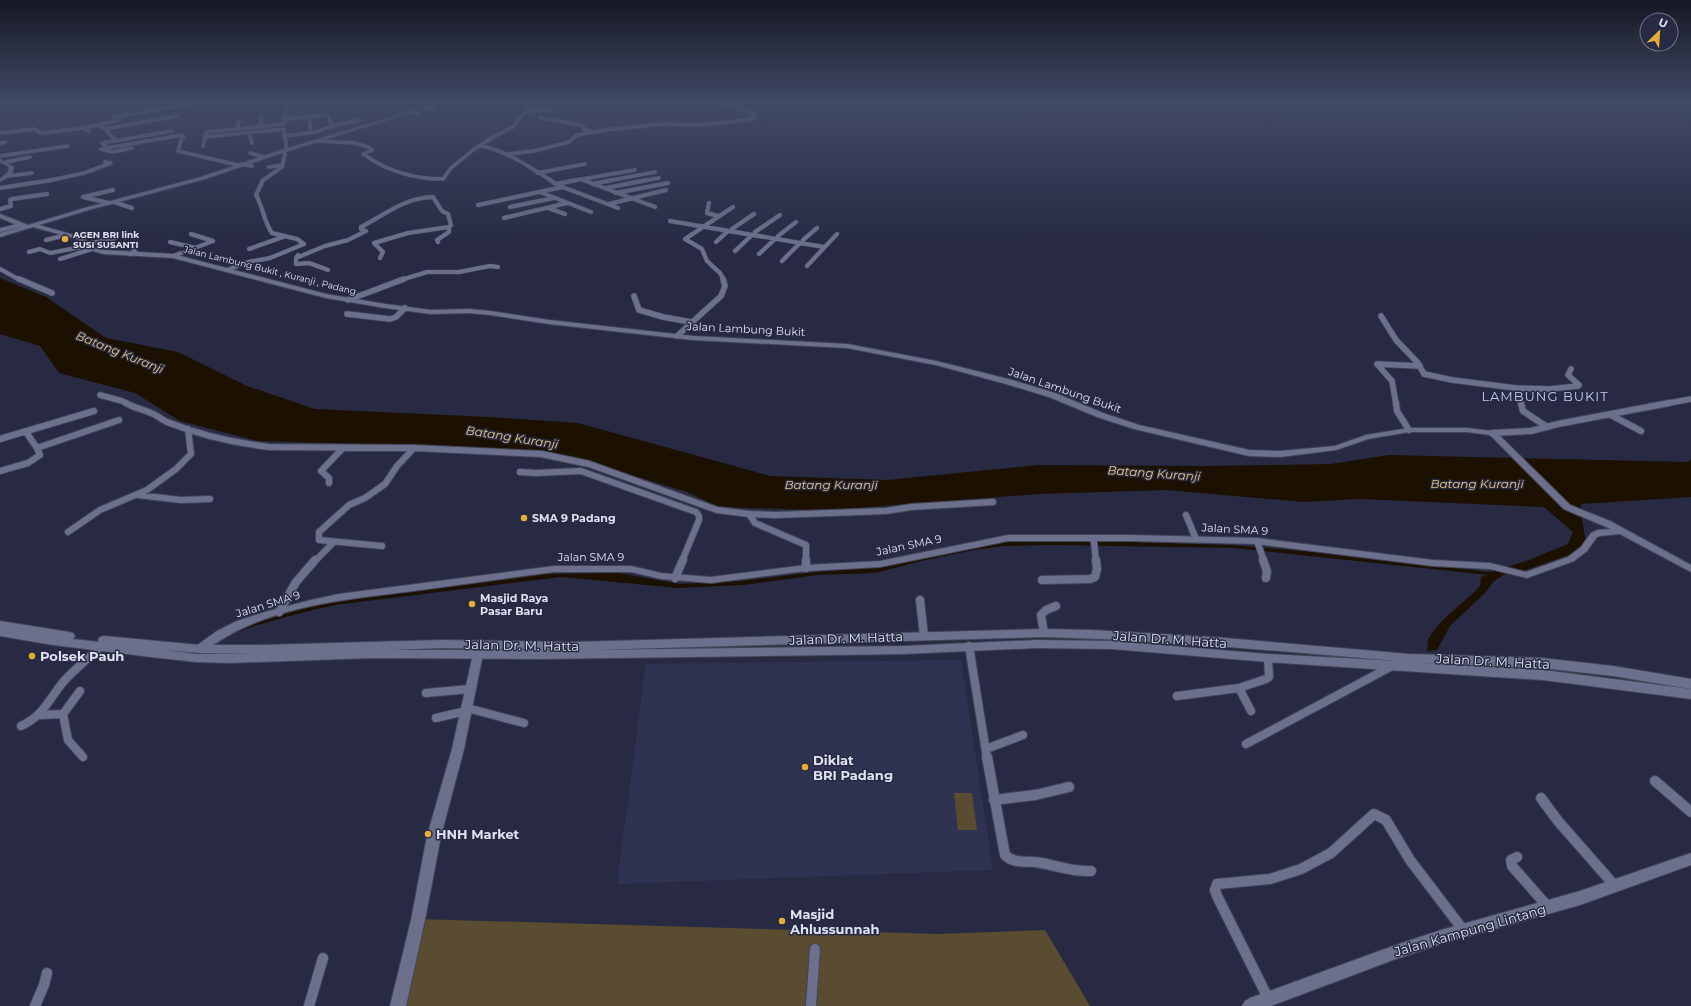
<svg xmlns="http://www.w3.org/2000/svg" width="1691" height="1006" font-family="Montserrat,sans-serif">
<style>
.built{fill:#2f3351}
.green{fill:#5a4c31}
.water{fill:#1c1100}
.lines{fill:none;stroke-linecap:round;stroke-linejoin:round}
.minor-far5-casing{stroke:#424458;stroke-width:4.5}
.minor-far4-casing{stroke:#424458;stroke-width:5}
.minor-far3-casing{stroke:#424458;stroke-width:7}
.minor-far2-casing{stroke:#424458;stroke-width:8}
.minor-far1-casing{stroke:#424458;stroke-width:10}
.minor-casing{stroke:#424458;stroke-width:12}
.tertiary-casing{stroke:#424458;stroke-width:2}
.secondary-casing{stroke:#424458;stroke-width:2}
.minor-far5{stroke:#6c708c;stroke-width:3.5}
.minor-far4{stroke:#6c708c;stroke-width:4}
.minor-far3{stroke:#6c708c;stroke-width:5.5}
.minor-far2{stroke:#6c708c;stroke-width:6}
.minor-far1{stroke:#6c708c;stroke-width:8}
.minor{stroke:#6c708c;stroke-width:10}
.tertiary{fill:#6c708c;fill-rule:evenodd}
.secondary{fill:#6c708c;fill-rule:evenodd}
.poi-dot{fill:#e3ae35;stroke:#272a42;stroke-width:1.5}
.labels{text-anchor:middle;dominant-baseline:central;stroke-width:3;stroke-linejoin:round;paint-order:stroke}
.far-poi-label{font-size:9px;font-weight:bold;fill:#dfe2f2;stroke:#272a42;text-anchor:start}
.far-street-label{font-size:9px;fill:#dfe2f2;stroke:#272a42}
.street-label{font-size:11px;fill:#dfe2f2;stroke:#272a42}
.poi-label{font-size:11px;font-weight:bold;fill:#dfe2f2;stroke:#272a42;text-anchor:start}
.water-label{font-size:12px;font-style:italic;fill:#eac57c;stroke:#272a42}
.quarter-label{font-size:13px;letter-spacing:1px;fill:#c6cbea;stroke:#272a42}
.near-street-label{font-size:13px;fill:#dfe2f2;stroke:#272a42}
.near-poi-label{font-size:13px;font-weight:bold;fill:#dfe2f2;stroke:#272a42;text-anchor:start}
</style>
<rect width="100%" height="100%" fill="#272a42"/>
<path class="built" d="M961,660L993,870L617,884L646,664Z"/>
<path class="green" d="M954,793H972L977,830H958Z
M418,919L940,934L1045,930L1090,1006H395Z"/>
<path class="water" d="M0,278L46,297L106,338L178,352L247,386L315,409L489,417L578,423L770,476L887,480L1039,465L1206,466L1331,464L1389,455L1688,462L1691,459V497L1581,504L1582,520L1586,542L1572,554L1520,572L1505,574L1494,581L1486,592L1450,626L1437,650L1427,651C1428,647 1427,642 1429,638C1441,617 1464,604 1480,586L1481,577L1488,575L1234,548L1051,545L1004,546L974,550L926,560L875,573L817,575L743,585L678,588L561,577L335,605C303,612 272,620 240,631C229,634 222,643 210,644L232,630L302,609L334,602L543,574L619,573L679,584L740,581L816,572L871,568L990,543L1011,541L1132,542L1231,545L1304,551L1490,572L1529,560L1568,544L1573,532L1544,507L1360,499L1303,502L1167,490L1039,494L830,510L743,508L717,506L687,492L569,456L473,447L258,441L180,421L135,393L59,373L40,346L0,334Z"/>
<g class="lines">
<g class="minor-far5-casing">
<path id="minor-far5" d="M40,104L46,103
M425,108L434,109
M412,112L420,114
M524,112L553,109
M261,116V126
M309,116L311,133
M540,118L581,125L583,126V129L591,131
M284,122L286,107L289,103
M332,126L360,120
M105,129L177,116
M237,129L239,121
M89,131L83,128L97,125
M284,132L287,150
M0,133L35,129L40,133H43L83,128
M249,133L252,143
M284,136L316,132L332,126L328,115L285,119
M205,137L284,129
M116,140L108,133L109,131L97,125L119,120L114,117L195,103
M317,141L354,143L368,147L372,150L363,154C387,171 414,179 443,179L451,168L473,150L493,137L513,127L528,107V103
M0,143L5,142
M203,146L206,133L208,132L284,124
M481,146C508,151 529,167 552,181
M107,148L102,143L172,131
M132,148L113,152L101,149L182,135L184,137L181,140L178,151L238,165
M250,153L264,157
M507,154L534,151L569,142L577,135L605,130L663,124L696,125L749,120L755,116L753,113L719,103
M0,156L68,146
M6,162L30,157
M241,164L252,166
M269,167L283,165
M537,173L585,164
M7,176L32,173
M582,180L586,181
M47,181L84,173L111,163L105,162
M262,181L282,167L285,154L283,151
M571,181L635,170
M607,181L655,172
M641,181L659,178"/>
</g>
<g class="minor-far4-casing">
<path id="minor-far4" d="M263,180L256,195C263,207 264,222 272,233L297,239L304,244
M550,180L556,184L577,180
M583,180L655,207
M593,184L612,180
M560,186L618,208
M0,188L52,180
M606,188L647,180
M540,192L591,212
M616,193L668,183
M114,202L132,208
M109,203L83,197L113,190
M709,203L707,213L718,216
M609,204L666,190
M478,205L563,187
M510,207L554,198
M548,208L565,214
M0,209L11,206L10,200L12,199L47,194
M504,218L567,203
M670,221L824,247
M732,229L754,214
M0,230L21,225
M755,232L780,215
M778,236L796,222
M46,240L66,235
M803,240L817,228
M170,242L196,248
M438,242L437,240L449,232V227
M716,242L728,231
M86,244L116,238
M249,249L283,237
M735,251L752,235
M29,252L40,249L50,253L87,246
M130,254L135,252L133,249L136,247
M759,254L775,239
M298,255L296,258V264L309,263L328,270
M173,256L213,241L191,234
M296,258L325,246L348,240L366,231L361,229V227C384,215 406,197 433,197L442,211L448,214L451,225L449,227L408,233L374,243L383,252L380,258
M60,259L92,249
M782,261L800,243
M807,266L837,234
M0,269L20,280
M227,270L248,262L270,258L304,244
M401,280L427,272H459L490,266L498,267
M724,280L720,273L707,261L702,249L685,239L733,207"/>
</g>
<g class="minor-far3-casing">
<path id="minor-far3" d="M19,279L52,293
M634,296L639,310L663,317L691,322
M348,300L404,279
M347,314L390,319L396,317L405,308
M1381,316L1396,340L1418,363L1424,374L1452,380L1516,388
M677,336L721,296L725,286L723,279
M100,395L122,401L127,404
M1396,404L1392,381L1377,364L1420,366
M1521,404L1516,388L1550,389L1578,386L1579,385L1568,375L1571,369
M1664,404L1691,399"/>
</g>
<g class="minor-far2-casing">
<path id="minor-far2" d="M126,403C134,408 142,409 151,413C157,415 162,420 167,422C200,435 234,443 269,447L414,448L541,454L589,464L717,510L749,514L776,515L886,511L911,507L993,502
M1396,403L1397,411L1409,430
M1521,403L1523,411L1547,427
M1611,415L1641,431
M26,432L37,448
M1492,433L1531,431L1558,424L1669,403
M0,439L94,411
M0,471L28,463L40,455L37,448L119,420
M520,472L536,473L581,471L696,512L699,516V520L682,561
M329,483V478L321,471L343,448
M138,495L181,500L210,499
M749,514L755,523L806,545V561
M1186,515L1196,539
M68,532L100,510L147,490L176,469L191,454L188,429
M1092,538L1094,542L1096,561
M1257,541L1264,561
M382,546L319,540V532L349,505L365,498L385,484L397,466L414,448
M315,561L334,542"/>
</g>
<g class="minor-far1-casing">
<path id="minor-far1" d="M806,560V568
M1263,560L1267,571L1266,578
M675,578L683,560
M1042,580L1090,579L1095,577L1097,569L1096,560
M920,600L924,636
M279,612L296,582L315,560
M1044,633L1041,615L1046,610L1056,606
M969,646L987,758
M1239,688L1251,711
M426,693L470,689
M1177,696L1239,688L1266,679L1269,677L1268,658
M467,708L524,723
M63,714L68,740L83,757
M40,715L63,714L80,691
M436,718L466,711
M21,726C44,716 49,698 65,680C76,668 89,658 101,646
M1246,744L1392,666
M986,749L1023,735"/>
</g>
<g class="minor-casing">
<path id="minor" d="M987,757L1005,855C1015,865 1029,860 1041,863C1058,866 1073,872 1091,871
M1655,781L1691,812
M1541,798L1558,821L1615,886
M994,800L1035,795L1069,787
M1517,857L1511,860L1512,866L1548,907
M1269,1000L1217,896L1215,890L1217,884L1270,879L1301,869L1331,853L1374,814L1386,820L1410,860L1464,931
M35,1006L44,985L47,973
M309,1006L323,958
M811,1006L815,949"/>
</g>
<g class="tertiary-casing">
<path id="tertiary" d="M438,103H443L285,152L205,179L92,209L39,225L81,237L86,240L91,247L103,250L173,254L326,294L385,304L431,310L469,309L490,311L549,320L693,336L847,344L936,361L1012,380L1055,393L1103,413L1139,425L1249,450L1280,451L1335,446L1366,435L1409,428H1467L1492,431H1495L1570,505L1610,521L1691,565V572L1620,534L1600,536L1597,537L1587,551L1574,561L1527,578L1490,569L1433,566L1257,544L1130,541H1008L880,567L806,571L711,583L661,579L631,572H554C507,578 460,585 413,591C342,600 262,606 204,652L200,653L196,652L195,649L196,646L217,631L237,621L265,612L311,600L339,594L554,566H631L661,573L711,577L806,565L880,561L1008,535H1130L1257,538L1433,560L1490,563L1526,572L1568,557L1581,547L1591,533L1598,530L1611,529L1564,509L1490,435L1467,432H1409L1368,439L1336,450L1280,457L1249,456L1134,429L1097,417L1049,397L1006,384L936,365L847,348L693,340L549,324L490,315L469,313L431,314L385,308L326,298L173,258L103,254L87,249L82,242L77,239L33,227L0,237V233L22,227L0,218V214L28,225L88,207L201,177L281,150Z
M0,130L2,132L0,133Z
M0,159L14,167L12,174L0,182V179L8,172L9,167L0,162Z
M478,650L482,651L483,654L464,749L441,836L425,920L406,1006H390L411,920L427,836L452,749L473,654L474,651Z
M1691,853V865L1580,905L1441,944L1393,960L1271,1006H1242L1245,1001L1250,998L1393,946L1441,930L1580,891Z"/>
</g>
<g class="secondary-casing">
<path id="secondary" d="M0,621L69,632L73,633L75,636L73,639L99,642L98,640L100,637L104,636L200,645H262L441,640L573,642L1044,629L1092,630L1213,637L1409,654L1542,658L1613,666L1691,679V689L1613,676L1542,668L1419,663L1543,670L1691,689V699L1543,680L1268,662L1112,649L1037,648L904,654L539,659L371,658L230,663L196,662L151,657L53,645L0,636ZM1044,637C1162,640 1279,651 1396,661L1268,654L1112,641L1037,640L904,646L591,650ZM441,648L563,650H393ZM163,650L200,653H262L196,654Z"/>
</g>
<use href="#minor-far5" class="minor-far5"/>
<use href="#minor-far4" class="minor-far4"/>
<use href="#minor-far3" class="minor-far3"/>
<use href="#minor-far2" class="minor-far2"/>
<use href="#minor-far1" class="minor-far1"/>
<use href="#minor" class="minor"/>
<use href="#tertiary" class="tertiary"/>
<use href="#secondary" class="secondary"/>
</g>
<linearGradient id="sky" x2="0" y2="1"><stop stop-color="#151724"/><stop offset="0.42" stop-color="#414a65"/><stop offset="1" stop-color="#414a65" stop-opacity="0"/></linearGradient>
<rect width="1691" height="243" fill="url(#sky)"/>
<g class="poi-dot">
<circle cx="65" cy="239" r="4"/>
<circle cx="524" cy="518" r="4"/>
<circle cx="472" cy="604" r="4"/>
<circle cx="32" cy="656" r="4"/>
<circle cx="805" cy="767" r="4"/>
<circle cx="428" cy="834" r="4"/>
<circle cx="782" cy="921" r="4"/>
</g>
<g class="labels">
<g class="far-poi-label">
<text x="73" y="234">AGEN BRI link<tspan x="73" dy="10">SUSI SUSANTI</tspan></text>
</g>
<g class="far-street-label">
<text transform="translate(270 270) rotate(14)">Jalan Lambung Bukit , Kuranji , Padang</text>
</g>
<g class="street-label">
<text transform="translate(746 329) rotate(3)">Jalan Lambung Bukit</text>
<text transform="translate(1065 390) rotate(19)">Jalan Lambung Bukit</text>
<text transform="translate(1235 529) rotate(3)">Jalan SMA 9</text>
<text transform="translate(909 545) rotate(-12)">Jalan SMA 9</text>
<text x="591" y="557">Jalan SMA 9</text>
<text transform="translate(268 604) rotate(-17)">Jalan SMA 9</text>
</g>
<g class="poi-label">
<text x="532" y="518">SMA 9 Padang</text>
<text x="480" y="598">Masjid Raya<tspan x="480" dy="13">Pasar Baru</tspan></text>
</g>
<g class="water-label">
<text transform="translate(120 352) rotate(22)">Batang Kuranji</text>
<text transform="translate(512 437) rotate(9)">Batang Kuranji</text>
<text transform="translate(1154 473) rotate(4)">Batang Kuranji</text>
<text x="1477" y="483">Batang Kuranji</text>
<text x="831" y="484">Batang Kuranji</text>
</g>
<g class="quarter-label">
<text x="1545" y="396">LAMBUNG BUKIT</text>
</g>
<g class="near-street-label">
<text transform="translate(846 638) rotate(-2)">Jalan Dr. M. Hatta</text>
<text transform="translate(1170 639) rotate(4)">Jalan Dr. M. Hatta</text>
<text transform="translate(522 645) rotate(1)">Jalan Dr. M. Hatta</text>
<text transform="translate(1493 661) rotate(3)">Jalan Dr. M. Hatta</text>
<text transform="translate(1470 930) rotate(-16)">Jalan Kampung Lintang</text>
</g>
<g class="near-poi-label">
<text x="40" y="656">Polsek Pauh</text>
<text x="813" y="760">Diklat<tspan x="813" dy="15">BRI Padang</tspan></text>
<text x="436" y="834">HNH Market</text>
<text x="790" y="914">Masjid<tspan x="790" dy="15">Ahlussunnah</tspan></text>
</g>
</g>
<g transform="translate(1659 32) rotate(25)"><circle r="19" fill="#272a42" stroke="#717488"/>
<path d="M0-3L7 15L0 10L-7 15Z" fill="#e3ae35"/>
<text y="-6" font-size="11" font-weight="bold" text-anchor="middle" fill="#dfe2f2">U</text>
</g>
</svg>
